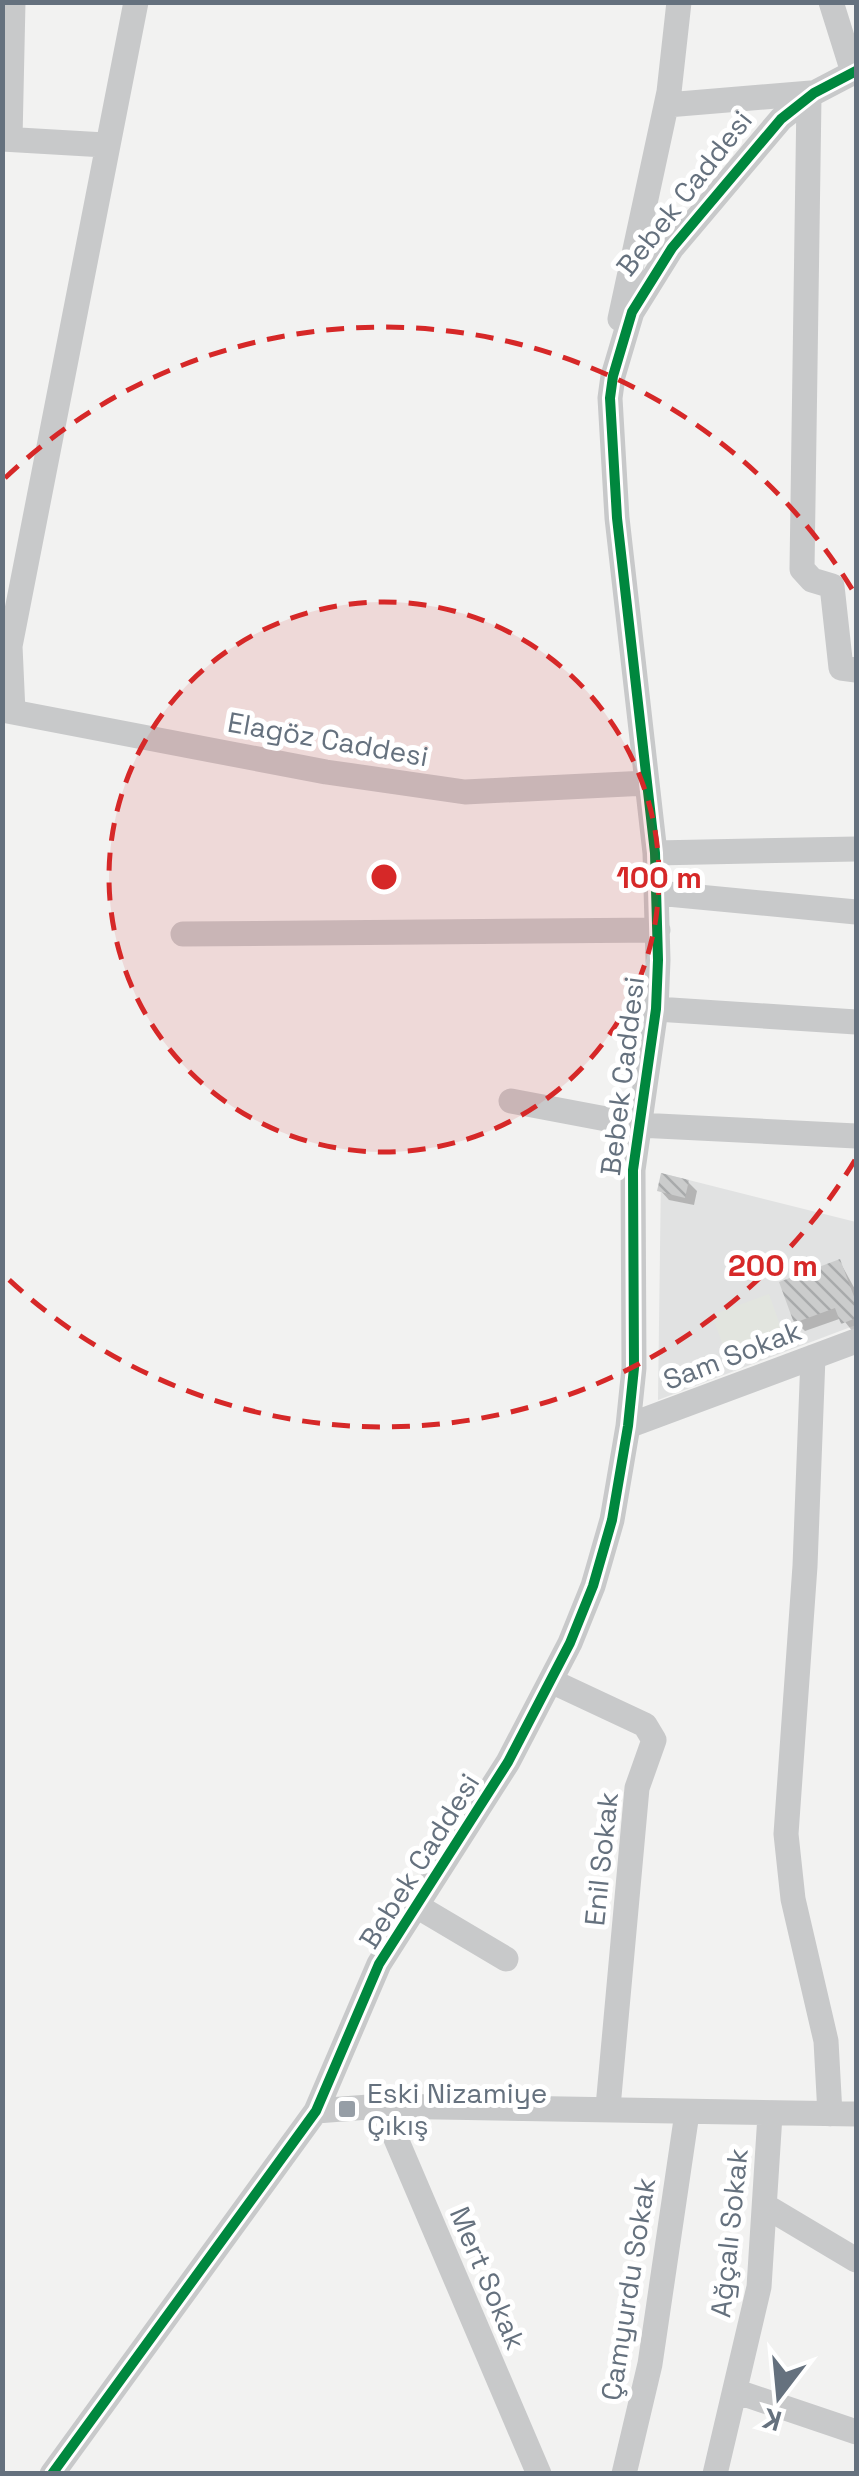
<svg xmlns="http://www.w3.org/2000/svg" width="859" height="2476" font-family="'Space Grotesk',sans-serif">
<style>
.built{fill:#e1e2e2}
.green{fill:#e2e5df}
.shadow{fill:#0003}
.building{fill:url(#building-back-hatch)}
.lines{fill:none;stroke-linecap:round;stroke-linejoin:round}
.minor{stroke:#c8c9ca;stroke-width:25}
.cycleway-casing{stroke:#fff;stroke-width:16}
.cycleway{stroke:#00873e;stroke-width:10}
.ring{fill:none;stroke:#d62828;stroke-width:5;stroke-dasharray:18 12}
.poi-dot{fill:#969ea6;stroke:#fff;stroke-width:4}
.labels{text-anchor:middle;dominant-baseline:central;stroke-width:10;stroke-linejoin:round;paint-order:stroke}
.street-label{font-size:28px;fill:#65717e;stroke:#fff}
.poi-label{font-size:28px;fill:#65717e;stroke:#fff;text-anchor:start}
.centre{fill:#d62828;stroke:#fff;stroke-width:5}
.ring-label{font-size:30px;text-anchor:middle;font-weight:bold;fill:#d62828;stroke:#fff;stroke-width:10;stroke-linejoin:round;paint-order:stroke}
</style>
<defs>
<pattern id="building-back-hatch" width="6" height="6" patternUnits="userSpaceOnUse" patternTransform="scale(2.5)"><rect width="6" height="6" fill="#cbcccc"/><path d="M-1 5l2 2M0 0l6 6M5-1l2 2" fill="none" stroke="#a8aaab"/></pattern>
</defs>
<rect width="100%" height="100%" fill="#f2f2f1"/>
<path class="built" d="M661,1173L856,1222V1325L658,1400Z"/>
<path class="green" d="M769,1294L782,1331L725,1351L712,1315Z"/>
<path class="shadow" d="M688,1182L697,1191L694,1205L669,1200L660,1190Z
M840,1262L856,1291V1330L853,1332L842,1318L805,1331L796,1322Z"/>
<path class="building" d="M661,1173L689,1180L685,1198L657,1191Z
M840,1259L856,1302V1318L841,1324L835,1308L794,1323L779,1282Z"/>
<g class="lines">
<path class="minor" d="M831,2L853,72
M809,97L802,569L812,580L832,586L841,668L856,670
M667,105L811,93
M2,139L105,145
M10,139L13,2
M620,319L669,92L679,2
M2,710L326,772L465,792L647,783
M13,712L10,646L136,2
M655,853L856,849
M657,893L856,912
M183,934L658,930
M656,1009L856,1022
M511,1101L638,1125L856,1136
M813,1357L805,1566L786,1834L793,1899L826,2041L830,2114
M628,1426L856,1341
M551,1681L645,1725L654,1740L637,1788L608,2107
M415,1905L506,1959
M382,2106L539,2474
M316,2111L382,2106L856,2114
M767,2207L856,2260
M735,2391L856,2432
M52,2474L316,2111L379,1964L508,1762L570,1643L593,1586L612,1520L628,1426L634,1368L633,1170L656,1009L658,960L655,853L617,518L610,398L613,376L632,312L672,248L781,119L814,93L856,71
M624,2474L650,2364L687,2113
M715,2474L759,2287L770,2115"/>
<g class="cycleway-casing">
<path id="cycleway" d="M52,2474L316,2111L379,1964L508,1762L570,1643L593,1586L612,1520L628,1426L634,1368L633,1170L656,1009L658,960L655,853L617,518L610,398L613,376L632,312L672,248L781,119L814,93L856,71"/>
</g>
<use href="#cycleway" class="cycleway"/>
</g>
<circle cx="384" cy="877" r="275" fill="#d62828" fill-opacity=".12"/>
<g class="ring">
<circle cx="384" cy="877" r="275"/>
<path d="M855 1160A550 550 0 0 1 5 1276M5 478A550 550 0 0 1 855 594"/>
</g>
<rect class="poi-dot" x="337" y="2099" width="20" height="20" rx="5"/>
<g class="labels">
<g class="street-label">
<text transform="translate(684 193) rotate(-52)">Bebek Caddesi</text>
<text transform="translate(328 739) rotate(10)">Elagöz Caddesi</text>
<text transform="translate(622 1076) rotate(-83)">Bebek Caddesi</text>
<text transform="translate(732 1355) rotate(-21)">Sam Sokak</text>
<text transform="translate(601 1859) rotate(-84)">Enil Sokak</text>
<text transform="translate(419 1861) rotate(-58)">Bebek Caddesi</text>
<text transform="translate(729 2233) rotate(-84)">Ağçalı Sokak</text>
<text transform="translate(488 2278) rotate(67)">Mert Sokak</text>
<text transform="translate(628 2289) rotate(-81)">Çamyurdu Sokak</text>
</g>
<g class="poi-label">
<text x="367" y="2093">Eski Nizamiye<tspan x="367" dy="32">Çıkış</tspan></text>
</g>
</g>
<circle cx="384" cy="877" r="15" class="centre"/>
<g class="ring-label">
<text x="659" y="888">100 m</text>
<text x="773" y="1276">200 m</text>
</g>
<rect width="859" height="2476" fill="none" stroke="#65717e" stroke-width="10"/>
<g transform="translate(779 2396) rotate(196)" stroke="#ffffff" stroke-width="8" paint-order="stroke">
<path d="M0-8L18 38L0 25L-18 38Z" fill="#65717e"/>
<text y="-15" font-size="28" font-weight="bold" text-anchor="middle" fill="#65717e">K</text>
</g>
</svg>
